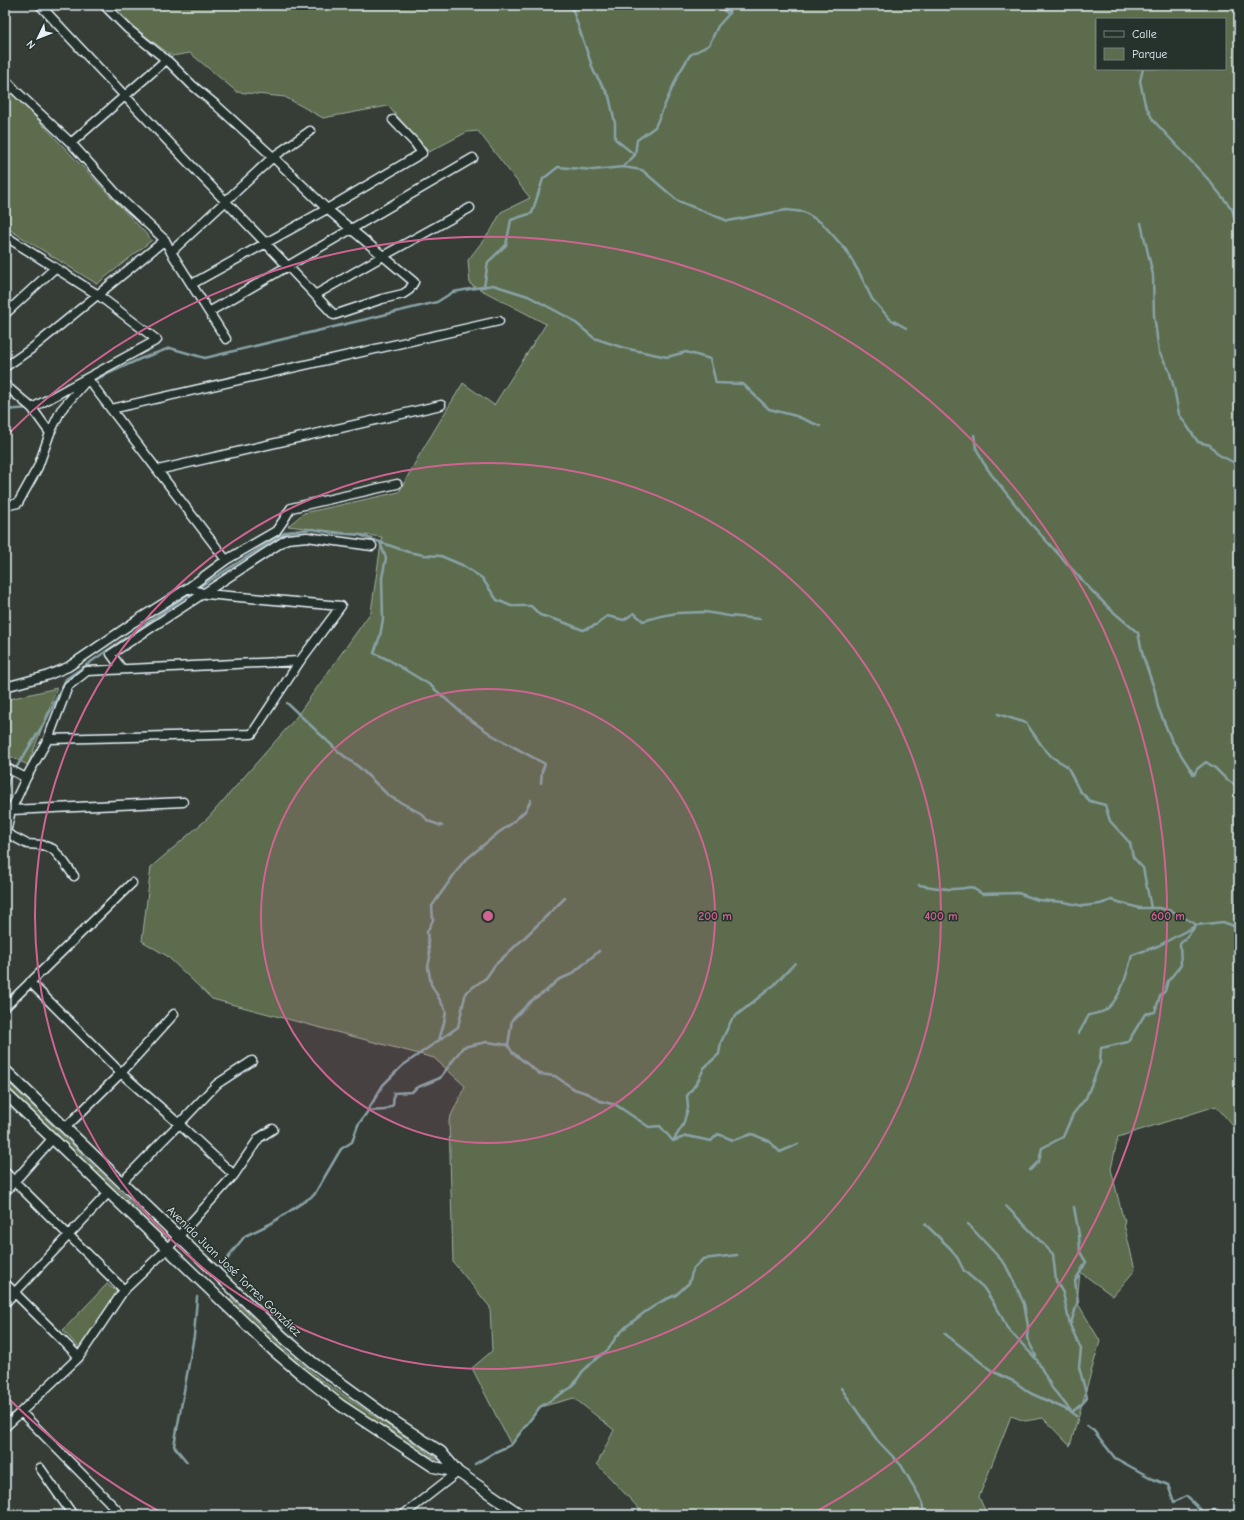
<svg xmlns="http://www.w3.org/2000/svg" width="1244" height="1520" font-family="'Comic Neue',sans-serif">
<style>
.green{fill:#5c6c4e;stroke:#a2aea3;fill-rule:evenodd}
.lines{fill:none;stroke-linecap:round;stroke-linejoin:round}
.stream{stroke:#89a2a6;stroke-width:2.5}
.minor-casing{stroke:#e8f1f8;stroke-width:11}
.major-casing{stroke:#e8f1f8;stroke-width:13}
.minor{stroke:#26332d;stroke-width:8}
.major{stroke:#26332d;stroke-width:10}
.ring{fill:none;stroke:#cf6492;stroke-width:2}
.labels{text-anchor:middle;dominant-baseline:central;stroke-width:3;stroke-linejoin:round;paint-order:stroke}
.street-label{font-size:12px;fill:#e8f1f8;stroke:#26332d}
.centre{fill:#cf6492;stroke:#26332d;stroke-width:2}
.ring-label{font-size:12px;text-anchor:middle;font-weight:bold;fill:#cf6492;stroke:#26332d;stroke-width:3;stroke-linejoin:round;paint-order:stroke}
</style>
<rect width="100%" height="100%" fill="#353d36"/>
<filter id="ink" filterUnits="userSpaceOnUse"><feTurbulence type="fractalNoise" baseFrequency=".025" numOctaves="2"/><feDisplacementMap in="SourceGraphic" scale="8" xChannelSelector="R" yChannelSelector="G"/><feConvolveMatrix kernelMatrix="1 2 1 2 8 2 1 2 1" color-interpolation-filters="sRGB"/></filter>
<g filter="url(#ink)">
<path class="green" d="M111,5H1239V1133L1216,1106L1118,1137L1111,1169L1123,1218L1125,1219L1124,1224L1135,1270L1113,1296L1080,1272L1077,1302L1100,1341L1070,1446L1043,1418L1025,1421L1011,1416L979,1497L987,1515H645L597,1464L614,1430L574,1398L540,1407L511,1445L472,1368L492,1351L490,1307L453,1262L449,1120L465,1086L434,1058L212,999L167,956L142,941L151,867L208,818L294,720L371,612L382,537L288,526L304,513L399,492L420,454L463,383L494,405L546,324L470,284L468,260L492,229L501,212L530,198L478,131L467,132L429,152L388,106L323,118L285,97L237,92L190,53L172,56L127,22ZM1097,19H1225V69H1097Z
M5,85L152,240L97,284L5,227Z
M57,688L28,765L5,754V700Z
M5,1079L167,1237L163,1241L5,1087Z
M107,1284L120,1294L80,1349L63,1330Z
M232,1298L289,1353L323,1381L439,1460L414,1449L313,1380L228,1303Z"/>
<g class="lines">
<path class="stream" d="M571,5L594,72L609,96L615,123V139L635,155
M718,5L720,8L729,14
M1143,69L1140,81L1145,104L1153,120L1207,178L1232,209L1239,232
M623,167L635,155L637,140L655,127L678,75L690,55L709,45L718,26L729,14L730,5
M1141,223L1153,275L1154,315L1159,352L1169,370L1174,388L1179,414L1198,442L1210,445L1219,455L1239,465
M484,287L488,262L506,245L511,220L532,213L543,179L558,167L593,170L623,167L642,170L678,201L728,221L786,210L804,212L822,223L846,250L860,274L872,299L890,319L906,328
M92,381L140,359L170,348L205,358L437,302L453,292L493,285L528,296L571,319L594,338L624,348L667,357L686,352L710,359L716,383L743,384L769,409L796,416L820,426
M5,410L29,408
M974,435L976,448L983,462L991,474L1030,523L1093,592L1110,609L1138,633L1143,656L1155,691L1158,707L1171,739L1194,775L1197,769L1206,762L1215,768L1227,780L1239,787
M380,543L386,558L382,578L383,619L380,636L374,653L389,660L430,685L465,716L492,735L545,764L542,771L541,783
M201,586L286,532L312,529L334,533L360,535L408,552L424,555L441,556L462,565L482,578L497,600L511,606H531L540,615L563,622L583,630L596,625L607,616L624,620L634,613L643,621L661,616L677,613L705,612L729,616L760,619
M287,703L339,752L360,768L389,796L422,814L428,821L442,826
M998,714L1026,723L1042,746L1052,757L1067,766L1079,790L1090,801L1105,805L1110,821L1130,843L1133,857L1143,868L1151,908
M5,796L9,779L45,722L66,679L189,594
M919,885C937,888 952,891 971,887L982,894L1018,893L1038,900L1064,902L1083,906L1100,904L1112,900L1139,908H1159L1172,911L1197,925
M1079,1033L1089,1015C1094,1014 1100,1013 1104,1011C1120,1002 1128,971 1132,955L1158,946L1197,925L1223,922L1239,928
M439,1040L444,1023L446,1011L431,984L428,967L430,957L427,932L433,920L432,906L463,862L498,833L511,824L525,811L531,800
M508,1045L512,1020L532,1000L546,991L558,980L572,974L599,951
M368,1110L383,1085L402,1066L458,1027L466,992L486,978L495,965L523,939L565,898
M673,1141L683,1125L688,1108L687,1096L698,1081L704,1068L719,1054L721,1042L732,1019L773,986L795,963
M1030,1170L1039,1161L1042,1148L1063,1137L1073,1114L1086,1098L1100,1063L1101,1048L1128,1042L1145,1014L1155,1012L1160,996L1165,991L1168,981L1181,965L1180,944L1197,925
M925,1224L951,1249L958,1259L964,1271L983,1287L1000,1313L1007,1328L1037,1360L1052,1388L1072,1412L1083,1403L1087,1397L1079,1367L1081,1349L1070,1325L1063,1293L1056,1281L1053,1254L1006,1206
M968,1224L1005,1264L1016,1286L1024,1304L1028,1326L1027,1338L1036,1356
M220,1271L232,1252L245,1236L270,1224L314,1195L341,1149L352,1142L358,1125L368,1111L385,1110L393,1105L394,1093L412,1092L416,1088L440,1078L463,1047L487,1042L508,1045L512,1052L540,1074L555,1076L574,1089L589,1094L600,1101L616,1105L649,1127L660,1126L673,1141L687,1136L711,1141L718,1134L733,1140L752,1134L769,1141L780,1152L798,1144
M1071,1323L1078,1301L1075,1281L1086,1262L1080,1252L1079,1235L1074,1207
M944,1333L992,1371L1015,1382L1030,1393L1072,1412L1076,1416
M841,1388L877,1440L901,1465L922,1501L924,1515
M1087,1426L1094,1431L1115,1458L1153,1479L1168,1485L1174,1502L1186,1496L1202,1511L1217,1510L1226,1514L1239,1512
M187,1462L174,1446L194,1336L197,1297
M475,1464L495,1452L511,1445L540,1407L572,1387L583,1371L597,1358L608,1350L616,1337L627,1326L645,1312L662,1301L676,1295L689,1283L693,1269L703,1259L737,1255"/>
<g class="minor-casing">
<path id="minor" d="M40,5C136,110 236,211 334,315L382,299L403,294L409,290L414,282L327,209L273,157L216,105L192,85L169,62L128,29L104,5
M5,79L17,92L71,143L123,201L165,240L171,252L226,339
M71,143L166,60
M5,236L98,295L157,340L32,408
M171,252L273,157L310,131
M192,284L327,209L422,153L415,143L393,120
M315,295L383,256L470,208
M209,312L473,158
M5,314L55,268
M5,367L31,349L165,240
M5,385L32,408L50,433
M111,409L499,321
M158,470L441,405
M5,506L18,503L38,467L50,433L61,410L88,379L226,560
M188,588L206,594L341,606
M122,669L111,654L287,539L307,537L372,546
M5,687L46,676L68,667L134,622L188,588L226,560L276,531L283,521L291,508L397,484
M48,739L68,686L87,671L300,661
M5,767L26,778
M11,810L183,802
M6,833L27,844L42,845L53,849L64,862L74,876
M5,837L11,810L26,778L48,739L252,734L300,661L341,606
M30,982L121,1073L179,1124L234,1175
M5,1007L132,883
M65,1128L121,1073L174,1014
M5,1172L124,1290
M122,1182L179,1124L217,1084L252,1061
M5,1192L53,1138
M5,1283L79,1357
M5,1303L109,1192
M21,1412L122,1515
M5,1427L79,1357L124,1290L168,1248L234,1175L259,1138L273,1129
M40,1468L73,1515
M403,1515L458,1472"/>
</g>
<g class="major-casing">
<path id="major" d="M5,1070L283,1337L312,1362L392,1420L441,1452L458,1472L521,1515
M5,1093L274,1351L300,1373L340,1405L434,1467L458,1472"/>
</g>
<use href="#minor" class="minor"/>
<use href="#major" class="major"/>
</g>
</g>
<circle cx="488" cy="916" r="227" fill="#cf6492" fill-opacity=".12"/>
<g class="ring">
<circle cx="488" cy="916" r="227"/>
<circle cx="488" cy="916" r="453"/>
<path d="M164 1514A680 680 0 0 1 7 1397M7 435A680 680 0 1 1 812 1514"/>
</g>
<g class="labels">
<g class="street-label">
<text transform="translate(234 1271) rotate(44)">Avenida Juan José Torres González</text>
</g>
</g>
<circle cx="488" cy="916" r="6" class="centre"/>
<g class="ring-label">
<text x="715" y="920">200 m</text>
<text x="941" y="920">400 m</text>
<text x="1168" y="920">600 m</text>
</g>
<rect width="1244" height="1520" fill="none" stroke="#26332d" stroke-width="20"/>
<rect x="10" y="10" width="1224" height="1500" fill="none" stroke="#e8f1f8" stroke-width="1.5" filter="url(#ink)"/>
<rect x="1096" y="18" width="130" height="52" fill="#26332d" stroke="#747f7e"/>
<rect x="1104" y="31" width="20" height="6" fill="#26332d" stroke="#747f7e"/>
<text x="1132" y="38" font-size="12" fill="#e8f1f8">Calle</text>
<rect x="1104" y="48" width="20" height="12" fill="#5c6c4e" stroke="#747f7e"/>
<text x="1132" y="58" font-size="12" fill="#e8f1f8">Parque</text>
<g transform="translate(38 38) rotate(227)" stroke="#26332d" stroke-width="3" paint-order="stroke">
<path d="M0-3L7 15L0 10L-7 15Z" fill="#e8f1f8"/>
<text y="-6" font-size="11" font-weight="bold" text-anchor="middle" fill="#e8f1f8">N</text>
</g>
</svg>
